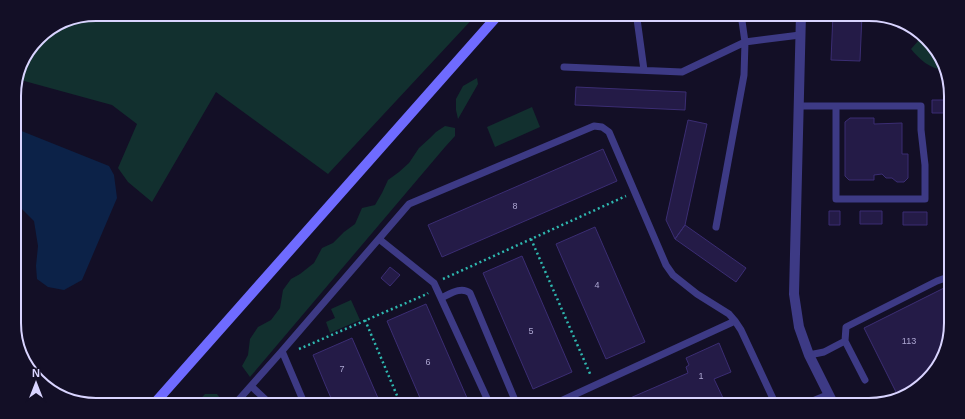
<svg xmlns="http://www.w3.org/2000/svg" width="965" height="419" font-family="Arial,sans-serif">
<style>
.green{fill:#12302f}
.water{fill:#0c2248}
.building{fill:#241b47;stroke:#3b2d73}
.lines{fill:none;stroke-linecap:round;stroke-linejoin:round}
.path{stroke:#2fb8b0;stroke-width:2.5;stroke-dasharray:2 3;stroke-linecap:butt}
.lane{stroke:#3d3a85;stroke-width:7}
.street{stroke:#3d3a85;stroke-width:10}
.secondary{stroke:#6f6bff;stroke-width:10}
.labels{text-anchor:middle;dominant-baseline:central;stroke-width:3.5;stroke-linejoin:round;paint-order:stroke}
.number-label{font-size:9px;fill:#aca6d1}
.rim{fill:none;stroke:#d9d4ff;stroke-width:2}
</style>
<rect width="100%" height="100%" fill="#130f26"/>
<path class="green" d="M96,14H477L328,174L216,92L152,202L128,182L118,168L137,124L112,105L17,79L22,60L42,35L65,20Z
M919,40H926L934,46L944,70C930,69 919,59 911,49Z
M477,78L478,84L458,119L456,110V99L463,86Z
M532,107L540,127L495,147L487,127Z
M445,126L455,128V136L445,147L250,377L242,366L248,355L250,339L258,327L271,320L280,308L283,290L291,279L300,274L314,263L322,248L333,243L344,232L355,224L362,208L375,205L382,193L388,180L399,172L409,163L419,148L430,138L436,132Z
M351,300L360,320L330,333L326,322L335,318L331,309Z
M205,394H217L225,405H195Z"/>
<path class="water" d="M14,128L109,166L114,175L117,198L82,280L64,290L48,287L37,279L36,266L38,246L34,221L19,206L15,205Z"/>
<path class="building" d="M754,14H779V16L755,19Z
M833,14H862L860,61L831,60Z
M896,19L900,20L908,26L898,28Z
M576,87L686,92L685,110L575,105Z
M932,100H950V113H932Z
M850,118H874V124L902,123V154H908V178L904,182H897L892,178H886L882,174L874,175V180H849L845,176V122Z
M688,120L707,124L685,225L675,239L666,220Z
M603,149L617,181L442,257L428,225Z
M829,211H840V225H829Z
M860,211H882V224H860Z
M903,212H927V225H903Z
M685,225L746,268L736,282L675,239Z
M595,227L645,342L606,359L556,244Z
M522,256L572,372L533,389L483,273Z
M390,267L400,275L390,286L381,278Z
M946,287L951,296V323L945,354L919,388L898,396L864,328Z
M426,304L464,391L470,405H423L387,321Z
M352,338L381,405H334L325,384L313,355Z
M719,343L731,372L714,379L723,398L707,405H614L688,373L686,367L689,365L686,358Z"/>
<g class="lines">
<path class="path" d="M531,239L591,376
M443,279L626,196
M365,320L401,405
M299,349L427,294L428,293"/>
<path class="lane" d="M741,14L745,42L800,35
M637,19L644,70
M564,67L682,72L745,42L744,75L716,227
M799,106H921V130L925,165V199H836V106
M379,239L434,283L490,405
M441,298C450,294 461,286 470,293L517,405
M845,341L846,327L937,281L951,276
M809,355L824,352L845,341L865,380
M251,386L265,399L267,405
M234,405L282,351
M305,405L282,351L409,204L594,126L602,127L609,132L666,265L673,275L697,294L729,314L735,321L741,330L776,405
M552,405L735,321"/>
<path class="street" d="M801,14L794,294L799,327L809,355L834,405
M807,405L829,396"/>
<path class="secondary" d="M153,405L499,14"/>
</g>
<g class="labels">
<g class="number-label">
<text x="515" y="206">8</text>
<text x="597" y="285">4</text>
<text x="531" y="331">5</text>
<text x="909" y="341">113</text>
<text x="428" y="362">6</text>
<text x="342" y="369">7</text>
<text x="701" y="376">1</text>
</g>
</g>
<path d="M0 0H965V419H0ZM96 21H869A75 75 0 0 1 944 96V323A75 75 0 0 1 869 398H96A75 75 0 0 1 21 323V96A75 75 0 0 1 96 21Z" fill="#130f26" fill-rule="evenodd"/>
<path class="rim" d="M96 21H869A75 75 0 0 1 944 96V323A75 75 0 0 1 869 398H96A75 75 0 0 1 21 323V96A75 75 0 0 1 96 21Z"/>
<g transform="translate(36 383)" stroke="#130f26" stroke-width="3" paint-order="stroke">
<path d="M0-3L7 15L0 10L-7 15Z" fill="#d9d4ff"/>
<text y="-6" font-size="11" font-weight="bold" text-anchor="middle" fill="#d9d4ff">N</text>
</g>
</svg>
